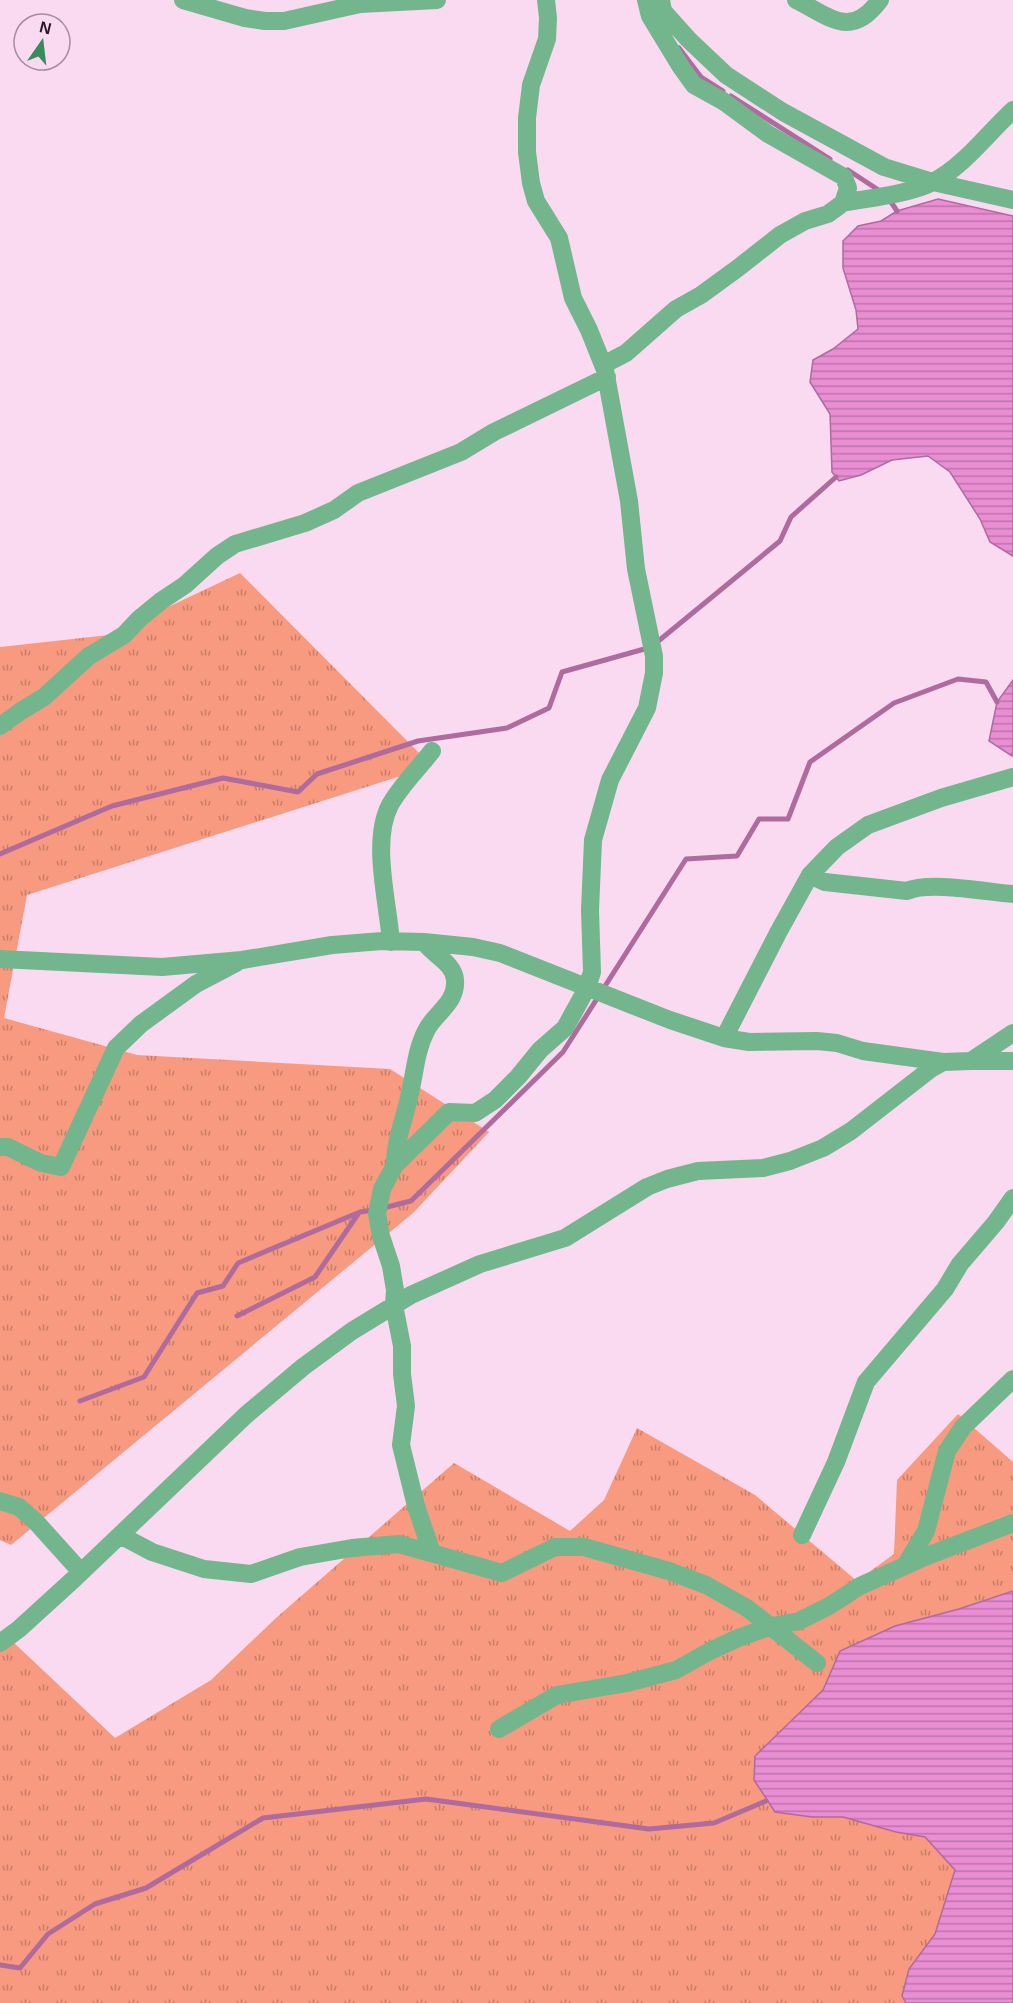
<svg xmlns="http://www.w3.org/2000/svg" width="1013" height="2003" font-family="Helvetica,sans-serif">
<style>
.grass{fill:url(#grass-tufts)}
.water{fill:url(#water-rules);stroke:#af6a9e;stroke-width:1.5}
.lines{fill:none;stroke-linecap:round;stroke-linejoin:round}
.stream{stroke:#af6a9e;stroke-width:5}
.minor{stroke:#73b58c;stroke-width:18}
</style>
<defs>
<pattern id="grass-tufts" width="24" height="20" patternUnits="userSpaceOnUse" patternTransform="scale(1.5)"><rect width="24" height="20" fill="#f79a80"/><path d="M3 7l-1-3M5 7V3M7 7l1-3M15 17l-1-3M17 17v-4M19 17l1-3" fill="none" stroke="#c87d69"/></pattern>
<pattern id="water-rules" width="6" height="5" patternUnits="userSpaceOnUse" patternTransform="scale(1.5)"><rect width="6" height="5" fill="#e98ed3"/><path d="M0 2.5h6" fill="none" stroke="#bd73ab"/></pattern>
</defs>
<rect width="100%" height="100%" fill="#fadaf1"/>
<path class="grass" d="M240,573L432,766L27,895L4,1018L137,1055L390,1069L489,1132L413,1213L11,1545L0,1540V647L109,635Z
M958,1414L1013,1462V1591L840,1651L824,1690L755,1756L754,1780L775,1812L812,1817H843L896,1831L926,1837L955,1870L935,1935L909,1969L902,1996L906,2003H0V1651L12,1641L115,1738L211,1680L276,1618L454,1463L570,1531L604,1500L637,1428L755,1495L857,1581L894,1554L897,1480Z"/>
<path class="water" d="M938,199L1013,216V556L990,542L980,519L950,472L928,456L892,460L861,475L839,481L832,472L830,414L810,382L813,360L833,349L858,329L856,310L843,268V241L858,226L881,221L897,211Z
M1013,680V755L1012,756L989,741L997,702Z
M1013,1591V2003H906L902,1996L909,1969L935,1934L955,1870L925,1837L896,1832L843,1817H812L775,1812L754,1780L755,1756L823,1690L840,1651L895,1626L959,1609Z"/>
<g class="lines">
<path class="stream" d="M679,48L701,77L723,91
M731,96L830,159
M848,170L880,191
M889,199L897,211
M656,643L780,541L791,517L836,477
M0,854L112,806L223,778L298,792L317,774L418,741L507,728L549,708L562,672L648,648
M383,1208L411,1201L563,1052L686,859L737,856L759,819H788L810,762L894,703L958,679L986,682L997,702
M237,1316L315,1277L358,1214
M80,1401L144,1377L197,1293L223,1286L238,1263L360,1212L374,1210
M0,1965L20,1968L48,1934L95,1904L146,1888L263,1818L426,1799L649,1829L714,1823L766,1801"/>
<path class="minor" d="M183,0L245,18L265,21H284L360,4L437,0
M661,0L663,11L689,40L726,75L783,112L884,167L933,182L1013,200
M796,0C832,18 851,39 880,0
M843,203C869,198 910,194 933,182C964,166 988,133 1013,110
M603,365L626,353L676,309L701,295L738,268L780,235L805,221L828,214L843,203L848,188L844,177L768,134L723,101L694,85L681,67L650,16L646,0
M0,726L21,711L44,697L89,656L124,635L139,619L161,601L185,585L217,556L235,544L305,523L334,510L358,493L461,452L494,432L607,377
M810,875L825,882L907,891C930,881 986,892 1013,894
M391,942C388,902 371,841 390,805C401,785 418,769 432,751
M0,959L162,967L242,960L332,945L382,941L424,942L473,947L500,953L670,1020L724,1038L749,1042L817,1041L837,1043L863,1051L943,1062L971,1061L1013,1033
M724,1038L779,931L810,875L837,847L868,825L941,798L1013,777
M972,1061H1013
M0,1147H8L41,1163L61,1167L116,1048L141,1024L196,984L236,963
M395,1165C395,1140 405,1118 410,1093C415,1072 416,1050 426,1031C434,1013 457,1004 455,980C454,963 433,955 424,942
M0,1501L19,1507L36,1522L81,1572
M120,1535L152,1552L204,1569L251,1574L300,1557L352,1548L399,1544L502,1573L555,1547H584L669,1571L706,1585L747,1608L817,1663
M802,1535L836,1462L866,1382L945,1289L960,1264L996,1222L1013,1198
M432,1553L416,1506L401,1445L406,1406L402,1374V1346L394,1305L395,1290L391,1266L381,1236L377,1214L382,1189L395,1165L449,1112L475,1113L495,1100L518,1077L540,1050L565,1028L587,988L592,972L590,910L593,840L610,780L647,708L654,673V656L636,569L629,501L605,370L589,330L573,298L559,238L536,201L531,183L527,152V118L531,85L547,39L548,18L546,0
M905,1566L926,1531L947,1451L963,1427L1013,1379
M0,1643L19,1629L75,1578L246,1415L303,1367L352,1331L411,1295L480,1264L565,1238L647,1187L667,1179L698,1171L763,1168L790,1161L823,1148L851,1131L932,1068L943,1062
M499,1729L557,1695L627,1683L676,1670L710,1651L738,1638L772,1626L799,1621L829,1606L860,1586L927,1556L1013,1523"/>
</g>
<g transform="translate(42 42) rotate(14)"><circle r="28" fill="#fadaf1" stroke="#a68c9f" stroke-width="1.5"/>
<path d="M0-4.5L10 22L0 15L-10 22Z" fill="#388b5d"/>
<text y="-9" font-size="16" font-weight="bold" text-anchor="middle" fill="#291624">N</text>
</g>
</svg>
